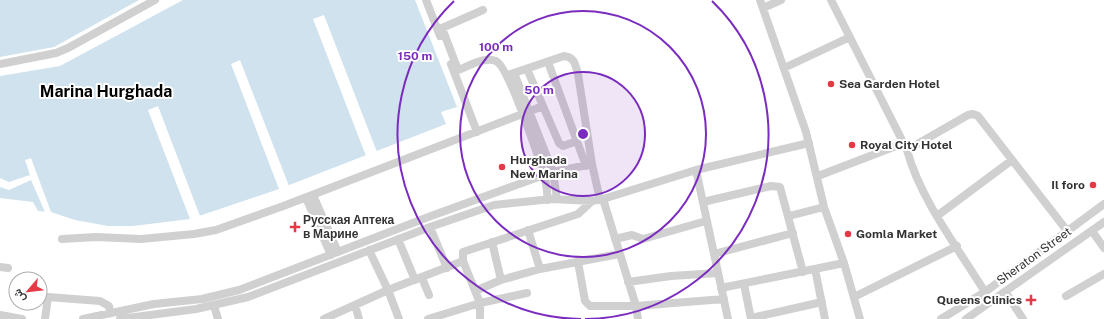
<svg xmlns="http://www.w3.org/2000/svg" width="1104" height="319" font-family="'Public Sans',Vazirmatn,sans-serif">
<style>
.water{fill:#cfe2ee}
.pier{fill:#fff}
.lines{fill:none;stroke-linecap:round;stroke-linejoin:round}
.minor{stroke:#d0d0d0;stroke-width:8}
.ring{fill:none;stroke:#7b2cbf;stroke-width:2}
.poi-dot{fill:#e63946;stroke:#fff;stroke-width:1.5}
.labels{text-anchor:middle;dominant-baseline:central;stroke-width:4;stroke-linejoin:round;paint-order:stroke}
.poi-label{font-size:12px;font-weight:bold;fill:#333;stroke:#fff;text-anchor:start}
.street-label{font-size:12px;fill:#333;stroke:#fff}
.district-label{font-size:16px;font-weight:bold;fill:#000;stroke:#fff}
.centre{fill:#7b2cbf;stroke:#fff;stroke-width:2}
.ring-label{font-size:12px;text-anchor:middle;font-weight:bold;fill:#7b2cbf;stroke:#fff;stroke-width:4;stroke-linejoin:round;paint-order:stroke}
</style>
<rect width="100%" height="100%" fill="#fff"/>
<path class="water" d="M0,0H432L471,101L457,107L441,112L446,124L279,189L190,219L133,226H108L75,220L51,212L38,211L33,202L0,198Z"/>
<path class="pier" d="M139,0H183L60,66L0,76V57L54,47Z
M415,0H432L455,56L471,101L457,107Z
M324,15L377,152L366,156L313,19Z
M240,60L289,186L279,189L231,64Z
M158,106L200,216L190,219L148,110Z
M31,158L51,212H45L31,180L9,190L0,187V178L9,182L30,175L25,160Z"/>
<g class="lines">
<path class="minor" d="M426,0L440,36
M760,0L806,132L824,207L844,263L860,319
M831,0L907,150C920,199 958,248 985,292
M763,8L781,0
M483,10L442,28L458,70C469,66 485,56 496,61C509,67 542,166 546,184C547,189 547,195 548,200
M548,62L586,166
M0,64L56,53L68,48L155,0
M451,64L477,132
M784,68L850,37
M527,69L559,143L563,146L577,141
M514,73L553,172L557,199
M508,75L564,56C575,57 575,65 578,74L592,164
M907,150L968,115L973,114L978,116L1068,232
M696,170L728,319
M818,176L904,143
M313,195L338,252
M306,198L331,255
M603,199L636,306L638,319
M703,202L771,186L780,187L803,272
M789,216L824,207
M937,216L1012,160
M430,227L447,268
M528,230L540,269
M1092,231L1104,248
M62,239L96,237L141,239L194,234L216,230L286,205L543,106
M398,239L415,280
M615,239L632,235L643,239L706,221
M492,242L501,280
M369,250L388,290L399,319
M714,254L793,233
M578,262L585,301L590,306H636L724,299
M0,267L8,268
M815,269L825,319
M422,278L429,295
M628,282L671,276L718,273
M744,284L751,319
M721,288L844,263
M475,291L501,280L540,269L619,254
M1006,293L1023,319
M1066,296L1104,274
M854,297L957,246
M355,305L359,319
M214,306L218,319
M0,315L22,319
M751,318L822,302
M45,319L48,297L100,301L109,306L110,312
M83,319L154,304L202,299L239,290L431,216L533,179L553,172L592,164L600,200
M120,319L196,309L248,297L430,227L494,205L552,199L592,201L603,199L696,170L809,143
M324,319L388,290L463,261
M428,319L480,303L527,293
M480,319V303L463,261V252L578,214L592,201
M941,319L985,292L1104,204
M966,319L1104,222"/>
</g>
<circle cx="583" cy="134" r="62" fill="#7b2cbf" fill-opacity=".12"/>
<g class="ring">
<circle cx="583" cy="134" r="62"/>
<circle cx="583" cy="134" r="123"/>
<path d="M581 319A185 185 0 0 1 454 1M712 1A185 185 0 0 1 585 319"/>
</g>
<g class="poi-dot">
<circle cx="831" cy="84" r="4"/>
<circle cx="852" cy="145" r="4"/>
<circle cx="502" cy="167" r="4"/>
<circle cx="1093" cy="185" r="4"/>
<path d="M293 221h4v4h4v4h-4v4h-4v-4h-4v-4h4z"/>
<circle cx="848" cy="234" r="4"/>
<path d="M1029 294h4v4h4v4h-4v4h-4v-4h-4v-4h4z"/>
</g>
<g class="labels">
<g class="poi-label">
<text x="839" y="84">Sea Garden Hotel</text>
<text x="860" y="145">Royal City Hotel</text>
<text x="510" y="160">Hurghada<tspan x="510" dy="14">New Marina</tspan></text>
<text x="1085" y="185" text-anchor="end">Il foro</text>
<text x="303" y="220">Русская Аптека<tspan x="303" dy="14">в Марине</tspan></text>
<text x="856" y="234">Gomla Market</text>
<text x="1022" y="300" text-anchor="end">Queens Clinics</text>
</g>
<g class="street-label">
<text transform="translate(1034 256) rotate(-36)">Sheraton Street</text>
</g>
<g class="district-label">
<text x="106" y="91">Marina Hurghada</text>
</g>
</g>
<circle cx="583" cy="134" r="6" class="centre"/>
<g class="ring-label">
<text x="496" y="51">100 m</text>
<text x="415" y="60">150 m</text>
<text x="539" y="94">50 m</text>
</g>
<g transform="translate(28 291) rotate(242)"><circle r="19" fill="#ffffff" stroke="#adadad"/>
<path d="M0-3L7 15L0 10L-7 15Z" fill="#e63946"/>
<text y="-6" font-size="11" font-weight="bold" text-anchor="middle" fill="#333333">ش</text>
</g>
</svg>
